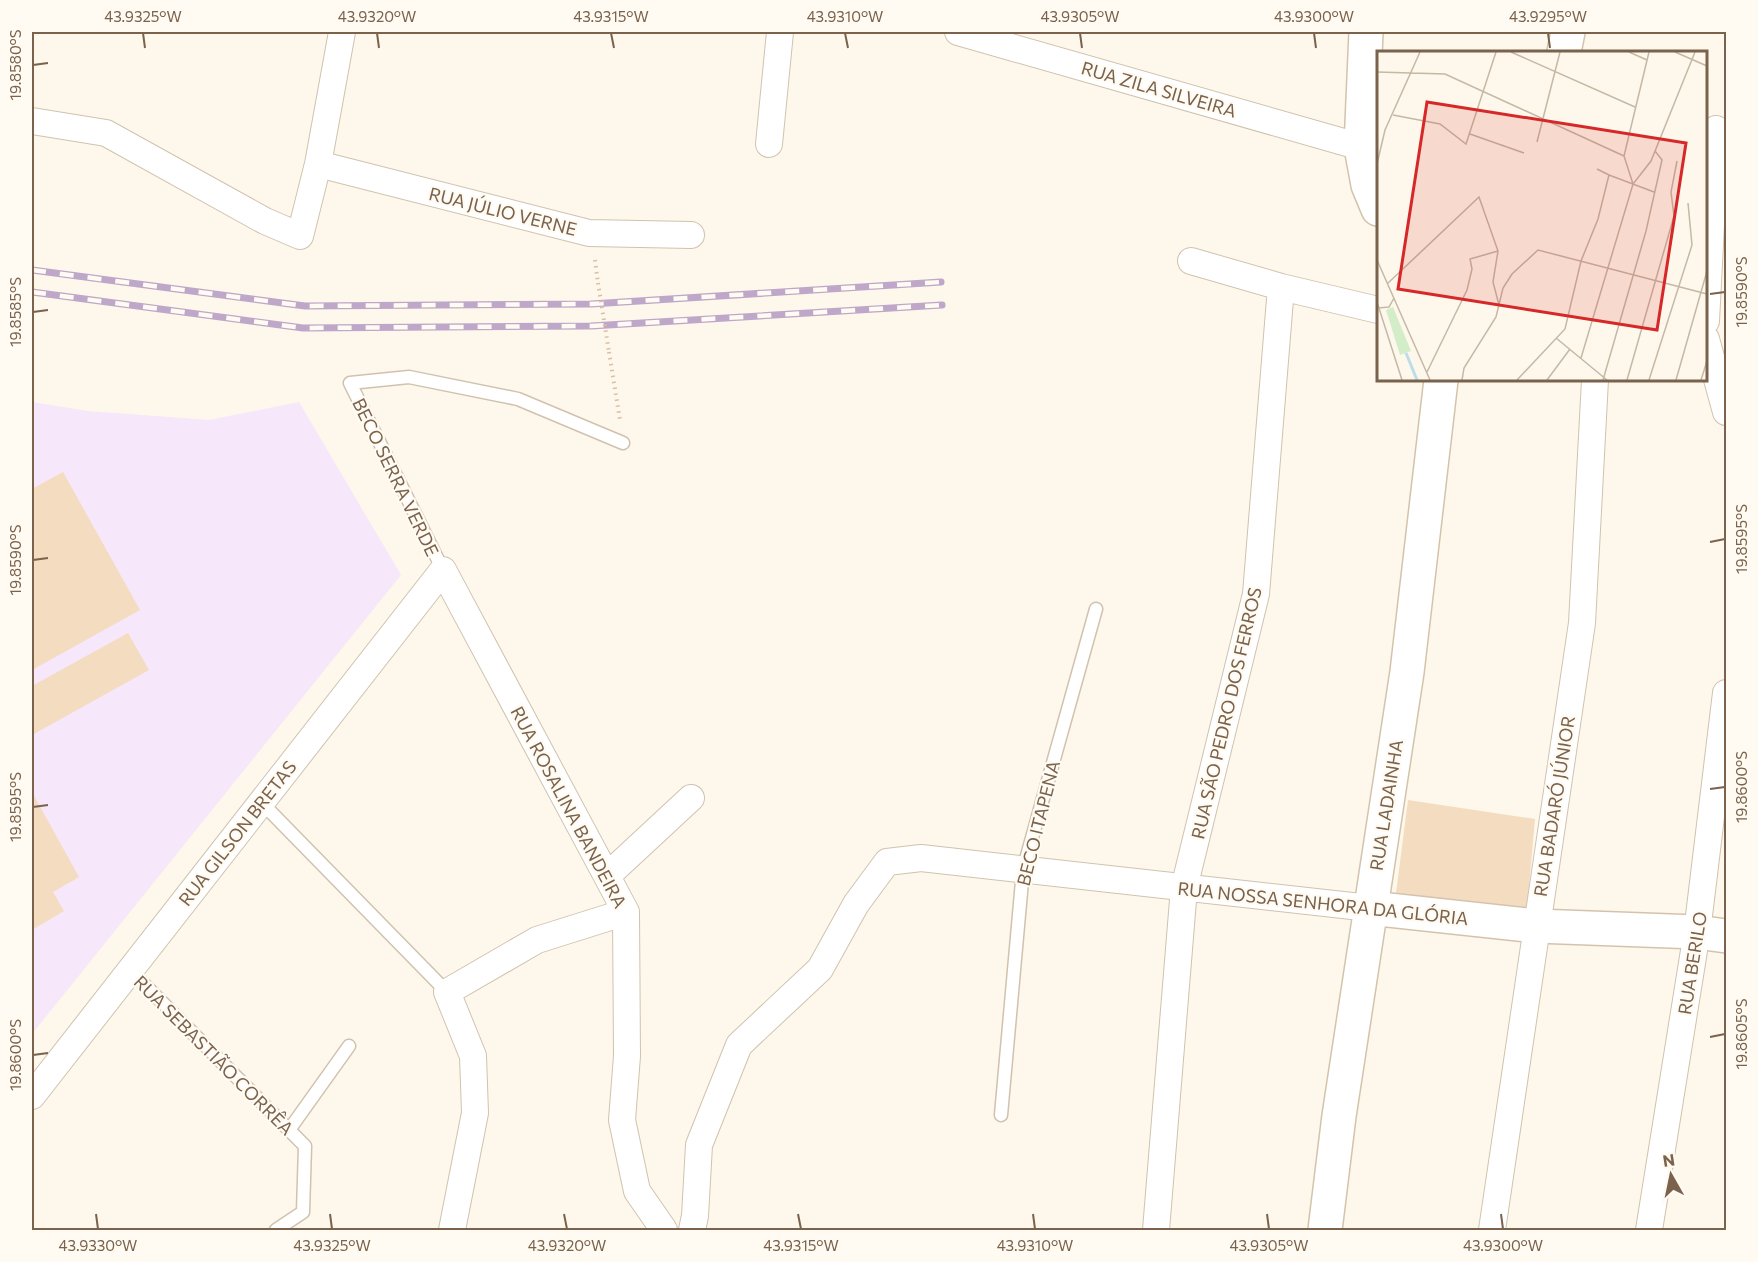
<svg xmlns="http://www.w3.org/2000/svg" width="1758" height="1262" font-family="Commissioner,sans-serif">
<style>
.education{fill:#f6e7fa}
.building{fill:#f4dcc1}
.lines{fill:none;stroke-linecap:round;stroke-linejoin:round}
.lane-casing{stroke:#d1c2af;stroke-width:15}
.street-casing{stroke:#d1c2af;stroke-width:28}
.secondary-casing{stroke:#d4c3ac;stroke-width:36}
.path{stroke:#dabfa3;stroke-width:4;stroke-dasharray:1.5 4.5;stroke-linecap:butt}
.lane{stroke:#fff;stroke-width:12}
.street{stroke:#fff;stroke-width:26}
.secondary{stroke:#fff;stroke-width:33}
.rail-casing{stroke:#bea7c9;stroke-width:7}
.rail{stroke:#fffbf2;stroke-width:4.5;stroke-dasharray:14;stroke-linecap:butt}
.path-bridge{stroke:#dabfa3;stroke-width:4;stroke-dasharray:1.5 4.5;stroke-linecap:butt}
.ticks{fill:none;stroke:#7a624c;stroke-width:2}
.labels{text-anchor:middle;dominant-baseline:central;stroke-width:4.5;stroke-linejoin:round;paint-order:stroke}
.street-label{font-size:18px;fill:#7a624c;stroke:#fffbf2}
.inset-river{fill:none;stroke:#bddde9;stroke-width:3}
.inset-road{fill:none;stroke:#c5b8a6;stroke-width:1.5}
.view{fill:#d62828;fill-opacity:0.15;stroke:#d62828;stroke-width:3}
.inset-edge{fill:none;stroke:#7a624c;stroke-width:3}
.neatline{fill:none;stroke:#7a624c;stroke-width:2}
.ticks-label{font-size:15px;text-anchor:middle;fill:#7a624c}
</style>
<rect width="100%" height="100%" fill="#fdf8eb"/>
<path class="education" d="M32,402L88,411L209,420L299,402L401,575L32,1034Z"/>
<path class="building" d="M63,472L140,610L32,670V489Z
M128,633L149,670L32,735V686Z
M32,792L79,877L53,892L64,911L32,930Z
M1408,800L1535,819L1527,909L1396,893Z"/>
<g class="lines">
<g class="lane-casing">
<path id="lane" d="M443,570L350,383L409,377L518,399L623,443
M261,802L447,992
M130,970L305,1146L303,1212L276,1230
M1001,1115L1023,870L1096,609
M289,1130L349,1046"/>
</g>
<g class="street-casing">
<path id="street" d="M958,32L1361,147
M32,121L106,133L265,221L300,236L318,164L342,32
M769,144L780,32
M318,164L589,233L691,235
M1281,287L1378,310
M1706,321L1716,129
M1706,339L1726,412
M607,876L691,798
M32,1096L443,570L626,912L627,1056L622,1120L637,1191L664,1230
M452,1230L475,1113L473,1056L447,992L537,940L626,912
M692,1230L695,1216L699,1145L739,1045L820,969L856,904L887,862L921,858L1370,908
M1156,1230L1184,888L1256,594L1281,287L1191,261
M1492,1230L1582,623L1595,380
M1649,1230L1697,932L1726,693"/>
</g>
<g class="secondary-casing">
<path id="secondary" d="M1366,32L1361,147L1368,185L1378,209
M1564,52L1568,32
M1370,908L1536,926L1697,932L1726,936
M1325,1230L1339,1116L1407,672L1441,380"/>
</g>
<path class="path" d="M595,260L598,283
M609,352L620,420"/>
<use href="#lane" class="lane"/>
<use href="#street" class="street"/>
<use href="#secondary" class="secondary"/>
<g class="rail-casing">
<path id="rail" d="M32,270L305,306L591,304L941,282
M32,292L303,328L591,326L942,305"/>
</g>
<use href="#rail" class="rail"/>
<path class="path-bridge" d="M598,283L609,352"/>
</g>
<path class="ticks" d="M143,33L145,48M377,33L379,48M611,33L614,48M845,33L848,48M1080,33L1082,48M1314,33L1316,48M1548,33L1550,48M33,65L48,63M1710,294L1725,292M33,312L48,310M1710,542L1725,539M33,560L48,558M1710,789L1725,787M33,807L48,805M1710,1037L1725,1034M33,1055L48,1053M96,1214L98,1229M330,1214L332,1229M564,1214L567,1229M798,1214L801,1229M1033,1214L1035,1229M1267,1214L1269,1229M1501,1214L1503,1229"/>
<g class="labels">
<g class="street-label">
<text transform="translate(1159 89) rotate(16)">RUA ZILA SILVEIRA</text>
<text transform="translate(503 211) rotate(14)">RUA JÚLIO VERNE</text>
<text transform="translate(396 477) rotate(64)">BECO SERRA VERDE</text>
<text transform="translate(1226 713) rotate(-77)">RUA SÃO PEDRO DOS FERROS</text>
<text transform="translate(1386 805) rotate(-81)">RUA LADAINHA</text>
<text transform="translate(1554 806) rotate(-81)">RUA BADARÓ JÚNIOR</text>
<text transform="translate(569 807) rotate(62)">RUA ROSALINA BANDEIRA</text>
<text transform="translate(1038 823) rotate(-76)">BECO ITAPENA</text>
<text transform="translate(237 833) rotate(-52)">RUA GILSON BRETAS</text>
<text transform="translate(1323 903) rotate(6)">RUA NOSSA SENHORA DA GLÓRIA</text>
<text transform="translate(1692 963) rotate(-81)">RUA BERILO</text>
<text transform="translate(214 1055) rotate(45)">RUA SEBASTIÃO CORRÊA</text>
</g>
</g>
<g transform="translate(1377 51)">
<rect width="330" height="330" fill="#fdf8eb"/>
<path d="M16,256L34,300L23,304L9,259Z" fill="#d2edc7"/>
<path class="inset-river" d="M29,302L40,329"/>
<path class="inset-road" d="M134,1L258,56M252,1L270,9M298,1L330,15M0,21L68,23L247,105M16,64L63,73L89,93L119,1M93,83L147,102M160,91L183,1M0,113L8,79L43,1M232,124L277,141M256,133L247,105L272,1M0,209L53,329M10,233L102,146L121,200L116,231L122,254M0,251L25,329M1,257L12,256L17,247M179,287L230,329M204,307L256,133L274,110L318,1M50,321L90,239L95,218L93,208L121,200M85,329L87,317L119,266L126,237L135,223L161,199L330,243M140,329L188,278L204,210L221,168L232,124L220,118M170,329L193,298M226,329L269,180L285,109L278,100M250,329L297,165L294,141L300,110M272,329L315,194L311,152M299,329L330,220M324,329L330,310"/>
<path class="view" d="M50,51L309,92L280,279L21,238Z"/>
<rect width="330" height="330" class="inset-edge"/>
</g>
<rect width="1758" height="1262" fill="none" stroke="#fffbf2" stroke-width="66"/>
<g transform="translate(1671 1175) rotate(351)" stroke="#fffbf2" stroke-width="4.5" paint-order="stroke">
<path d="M0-4.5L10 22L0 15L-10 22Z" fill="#7a624c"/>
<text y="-9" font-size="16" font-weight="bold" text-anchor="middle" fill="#7a624c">N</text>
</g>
<rect x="33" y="33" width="1692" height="1196" class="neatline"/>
<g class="ticks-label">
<text x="143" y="22">43.9325°W</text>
<text x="377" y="22">43.9320°W</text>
<text x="611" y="22">43.9315°W</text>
<text x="845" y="22">43.9310°W</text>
<text x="1080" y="22">43.9305°W</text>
<text x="1314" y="22">43.9300°W</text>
<text x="1548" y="22">43.9295°W</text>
<text transform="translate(16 65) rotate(-90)" y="5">19.8580°S</text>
<text transform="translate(1742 292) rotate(-90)" y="5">19.8590°S</text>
<text transform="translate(16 312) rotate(-90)" y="5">19.8585°S</text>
<text transform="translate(1742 539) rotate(-90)" y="5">19.8595°S</text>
<text transform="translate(16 560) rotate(-90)" y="5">19.8590°S</text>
<text transform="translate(1742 787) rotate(-90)" y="5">19.8600°S</text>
<text transform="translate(16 807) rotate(-90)" y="5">19.8595°S</text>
<text transform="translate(1742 1034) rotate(-90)" y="5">19.8605°S</text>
<text transform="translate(16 1055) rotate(-90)" y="5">19.8600°S</text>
<text x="98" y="1251">43.9330°W</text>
<text x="332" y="1251">43.9325°W</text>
<text x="567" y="1251">43.9320°W</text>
<text x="801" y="1251">43.9315°W</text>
<text x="1035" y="1251">43.9310°W</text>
<text x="1269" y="1251">43.9305°W</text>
<text x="1503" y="1251">43.9300°W</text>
</g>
</svg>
